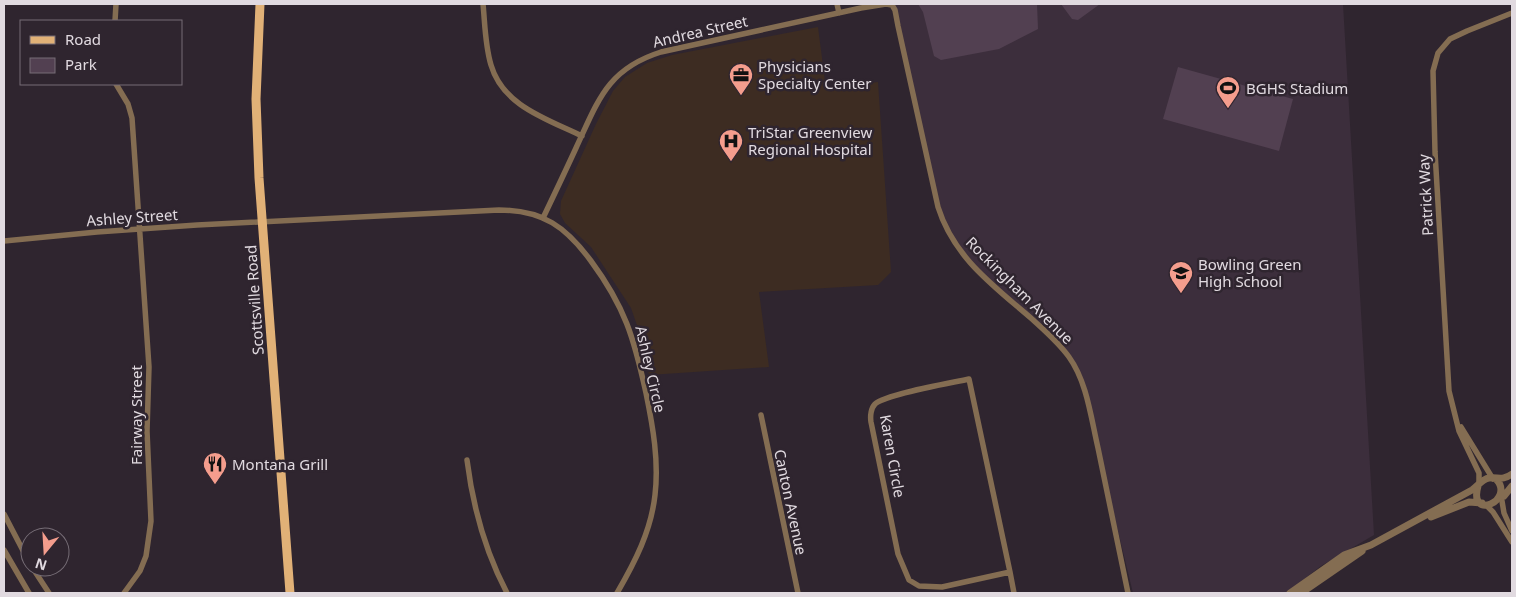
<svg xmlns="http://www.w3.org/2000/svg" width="1516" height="597" font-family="'Noto Sans',sans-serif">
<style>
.built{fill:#3c2e3c}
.medical{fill:#3d2c22}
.green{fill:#524051}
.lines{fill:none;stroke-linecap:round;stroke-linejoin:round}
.minor{stroke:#846d52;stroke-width:5.5}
.tertiary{stroke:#846d52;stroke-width:7}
.primary{stroke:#e1b177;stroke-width:9}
.labels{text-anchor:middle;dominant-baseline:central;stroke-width:5;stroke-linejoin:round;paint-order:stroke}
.street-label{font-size:15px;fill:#e1dae0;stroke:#2f252f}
.poi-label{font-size:15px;fill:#e1dae0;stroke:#2f252f;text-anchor:start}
</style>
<rect width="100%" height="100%" fill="#2f252f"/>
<path class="built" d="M893,4H1343L1374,535L1321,566L1286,593H1133L1083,386L1071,359L1049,335L982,275L952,241L938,207Z"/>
<path class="medical" d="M818,27L826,89L878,82L891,272L878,285L759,292L769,367L649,375L641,337L631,308L591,247L565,223L560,214L561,201L596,124L613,91L625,77L647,63L672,55Z"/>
<path class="green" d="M918,4H1037L1038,29L999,49L941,60L934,56L923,12Z
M1061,4H1100L1078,20L1072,19Z
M1178,67L1293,99L1279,151L1163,119Z"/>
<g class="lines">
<path class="minor" d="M483,4C485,24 485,45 491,65C503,106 547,119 582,136
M837,4L839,13
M115,21L116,4
M116,84L128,104L132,118L149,367L147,431L151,521L146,556L140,571L124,593
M543,218C554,195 565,172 576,148C598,101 607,69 661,52L861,8L886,4L892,5L895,10L898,26L938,207C954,258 994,286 1032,319C1045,331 1059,343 1069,357C1087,382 1091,418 1098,448C1108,496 1118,545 1128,593
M4,241L97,232L197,225L499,210C543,210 566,227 591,261C625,307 634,338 646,393C653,427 659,461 655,495C651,531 635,562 617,593
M761,415L798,593
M1461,427L1493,479
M467,460C473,508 485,551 507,593
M1479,484V473L1459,431L1449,391L1435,152L1433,71L1438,53L1450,39L1467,31L1512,13
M1502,501L1504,513L1512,531
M1486,505L1493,512L1512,542
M4,514L30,564
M4,550L29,593
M32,567L49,593
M1010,572L942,587L919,586L909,580L898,554L871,422C870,416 871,408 875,404C886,394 951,383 969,379L1010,572L1014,593"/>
<path class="tertiary" d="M1478,486C1468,522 1516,500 1496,479
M1504,496L1512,486
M1431,517L1469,502L1482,503
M1290,593L1344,555L1371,545L1472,490C1477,487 1482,479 1489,478C1499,477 1502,481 1512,474
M1301,593L1362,551"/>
<path class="primary" d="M260,4L256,99L259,178L290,593"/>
</g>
<defs>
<g id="office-pin" transform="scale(1.25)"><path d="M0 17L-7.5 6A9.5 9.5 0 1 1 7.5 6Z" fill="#f49d8d" stroke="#2f252f"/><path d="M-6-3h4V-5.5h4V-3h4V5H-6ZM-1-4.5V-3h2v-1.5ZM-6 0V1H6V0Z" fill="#111"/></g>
<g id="stadium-pin" transform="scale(1.25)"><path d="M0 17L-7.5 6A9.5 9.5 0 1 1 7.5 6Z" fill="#f49d8d" stroke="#2f252f"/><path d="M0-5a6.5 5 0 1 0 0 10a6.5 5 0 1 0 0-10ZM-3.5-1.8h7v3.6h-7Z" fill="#111"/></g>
<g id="hospital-pin" transform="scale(1.25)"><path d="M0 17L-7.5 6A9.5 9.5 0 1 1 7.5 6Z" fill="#f49d8d" stroke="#2f252f"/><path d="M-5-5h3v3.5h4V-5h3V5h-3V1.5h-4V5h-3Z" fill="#111"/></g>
<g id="school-pin" transform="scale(1.25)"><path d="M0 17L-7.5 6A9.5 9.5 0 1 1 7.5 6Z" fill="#f49d8d" stroke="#2f252f"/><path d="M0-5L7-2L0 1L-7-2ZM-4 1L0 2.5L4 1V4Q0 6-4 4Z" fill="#111"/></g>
<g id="restaurant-pin" transform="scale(1.25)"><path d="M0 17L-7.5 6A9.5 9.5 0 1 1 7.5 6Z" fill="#f49d8d" stroke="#2f252f"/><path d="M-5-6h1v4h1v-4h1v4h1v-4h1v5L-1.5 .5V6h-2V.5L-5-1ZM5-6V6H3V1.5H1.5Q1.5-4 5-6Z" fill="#111"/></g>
</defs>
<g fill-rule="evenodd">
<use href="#office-pin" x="741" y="75"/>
<use href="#stadium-pin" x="1228" y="88"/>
<use href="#hospital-pin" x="731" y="141"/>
<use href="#school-pin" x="1181" y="273"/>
<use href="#restaurant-pin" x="215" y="464"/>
</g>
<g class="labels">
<g class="street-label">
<text transform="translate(700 31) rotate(-13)">Andrea Street</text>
<text transform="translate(1425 195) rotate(-93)">Patrick Way</text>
<text transform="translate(132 217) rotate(-4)">Ashley Street</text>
<text transform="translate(1020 290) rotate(45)">Rockingham Avenue</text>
<text transform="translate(254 300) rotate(-94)">Scottsville Road</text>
<text transform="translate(651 369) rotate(77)">Ashley Circle</text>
<text transform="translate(136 415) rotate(-90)">Fairway Street</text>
<text transform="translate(893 456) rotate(80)">Karen Circle</text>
<text transform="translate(791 502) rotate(78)">Canton Avenue</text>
</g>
<g class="poi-label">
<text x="758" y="66">Physicians<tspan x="758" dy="17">Specialty Center</tspan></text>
<text x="1246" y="88">BGHS Stadium</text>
<text x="748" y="132">TriStar Greenview<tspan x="748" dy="17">Regional Hospital</tspan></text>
<text x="1198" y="264">Bowling Green<tspan x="1198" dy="17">High School</tspan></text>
<text x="232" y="464">Montana Grill</text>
</g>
</g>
<rect width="1516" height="597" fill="none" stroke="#e1dae0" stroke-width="10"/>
<rect x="20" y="20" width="162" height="65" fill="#2f252f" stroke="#766d76"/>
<rect x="30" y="36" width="25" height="8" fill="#e1b177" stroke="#766d76"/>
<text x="65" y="45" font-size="15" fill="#e1dae0">Road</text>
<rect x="30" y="58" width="25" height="15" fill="#524051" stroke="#766d76"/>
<text x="65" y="70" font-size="15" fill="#e1dae0">Park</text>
<g transform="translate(45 552) rotate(198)"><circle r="24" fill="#2f252f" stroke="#766d76"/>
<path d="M0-4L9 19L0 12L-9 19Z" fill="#f49d8d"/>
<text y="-8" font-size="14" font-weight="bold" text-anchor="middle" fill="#e1dae0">N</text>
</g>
</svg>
